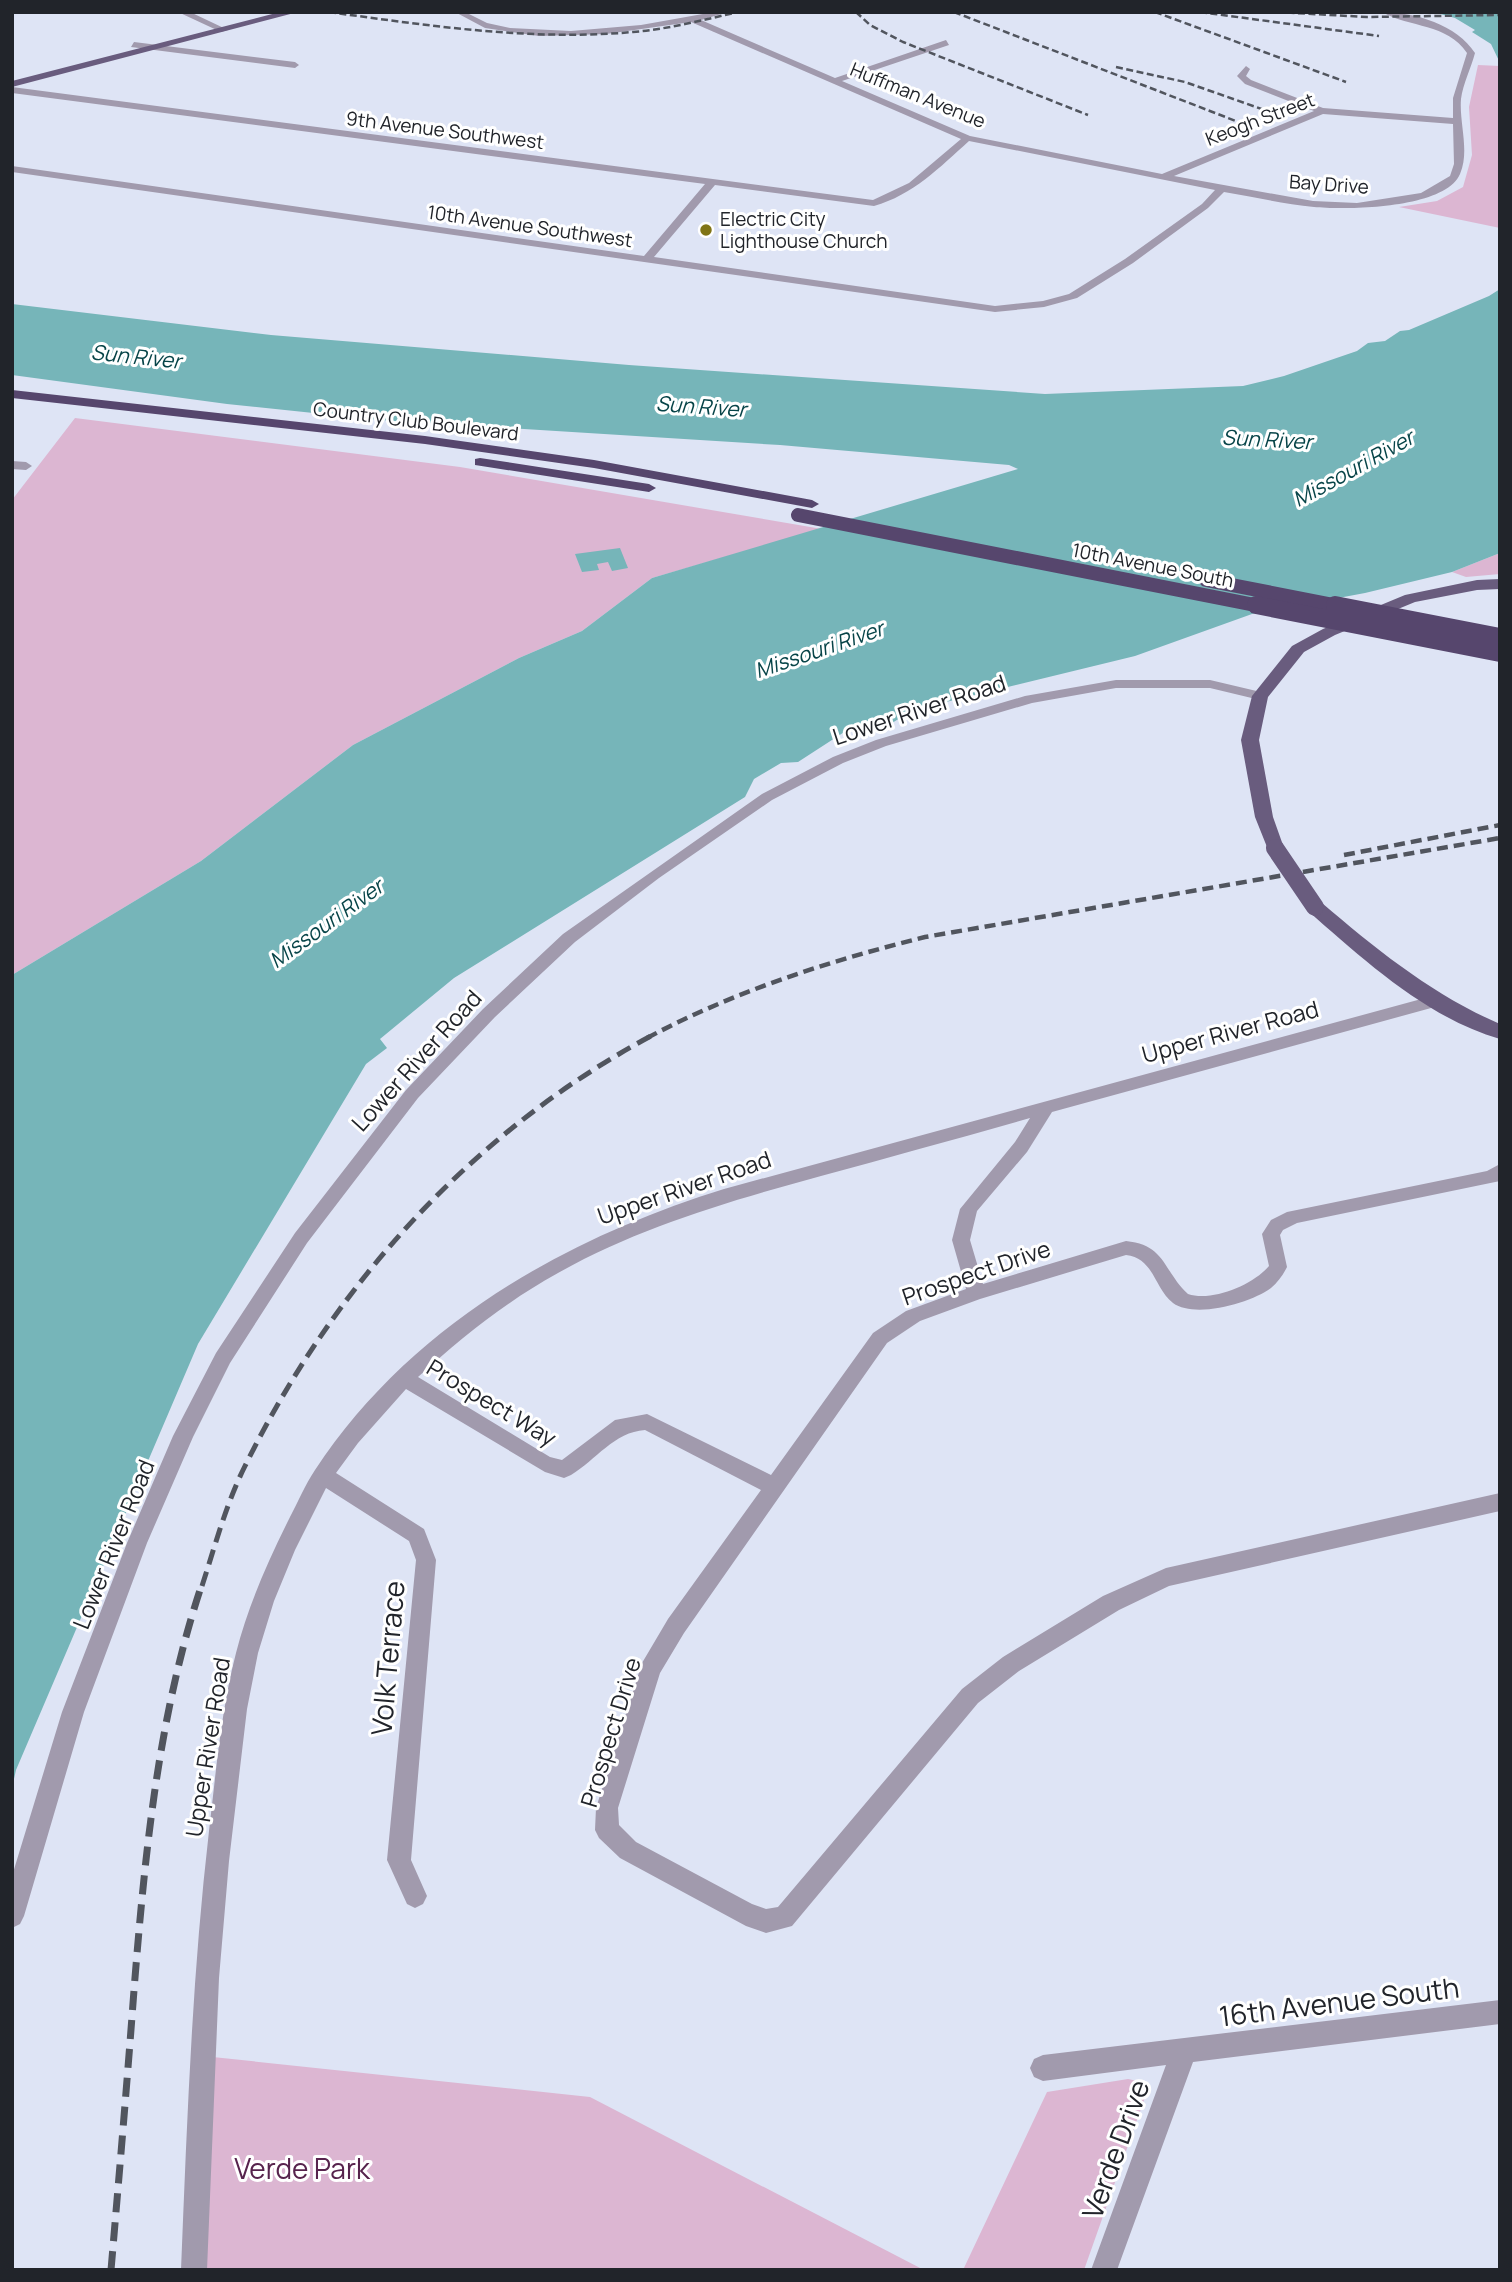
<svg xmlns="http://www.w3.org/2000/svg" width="1512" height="2282" font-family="Manrope,sans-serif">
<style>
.green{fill:#dcb6d2}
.water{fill:#76b5b9}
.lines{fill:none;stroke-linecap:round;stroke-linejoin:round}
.minor{fill:#a19aad;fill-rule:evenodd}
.major{fill:#695c7e;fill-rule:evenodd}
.highway{fill:#56466d;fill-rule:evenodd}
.rail-far3{stroke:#51555e;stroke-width:2.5;stroke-dasharray:7 3.5;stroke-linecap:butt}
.rail-far2{stroke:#51555e;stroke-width:4.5;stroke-dasharray:11 6;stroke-linecap:butt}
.rail-far1{stroke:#51555e;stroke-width:5;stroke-dasharray:15 8;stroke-linecap:butt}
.rail{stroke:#51555e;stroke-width:7;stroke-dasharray:19 10;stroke-linecap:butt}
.major-bridge{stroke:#695c7e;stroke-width:18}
.highway-bridge-far1{stroke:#56466d;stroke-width:14}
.highway-bridge{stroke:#56466d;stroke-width:18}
.poi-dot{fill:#807416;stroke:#fff;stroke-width:2.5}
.labels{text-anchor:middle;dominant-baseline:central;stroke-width:6;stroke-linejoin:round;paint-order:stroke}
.far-street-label{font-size:19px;fill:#21242a;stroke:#fff}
.far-poi-label{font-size:19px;fill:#21242a;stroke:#fff;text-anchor:start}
.far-water-label{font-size:21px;font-style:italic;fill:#074448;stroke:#fff}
.street-label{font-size:23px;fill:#21242a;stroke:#fff}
.near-street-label{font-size:28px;fill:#21242a;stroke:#fff}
.near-park-label{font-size:28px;fill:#57234d;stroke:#fff}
</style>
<rect width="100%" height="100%" fill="#dee4f5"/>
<path class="green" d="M1478,65L1500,66V228L1399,207L1437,201L1463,187L1472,155L1469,107Z
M75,418L460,467L822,529L652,578L582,631L519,658L353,745L201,861L12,975V500Z
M1500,553V574L1466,577L1452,572Z
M203,2056L590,2097L924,2270H194Z
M1128,2079L1142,2082L1148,2089L1084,2270H963L1047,2092Z"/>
<path class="water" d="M1433,12H1500V63L1491,44L1472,32L1475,30L1455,18Z
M1500,289V553L1452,572L1365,593L1252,614L1135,656L913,710L892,723L857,731L852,727L798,762L781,763L754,779L745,797L454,978L380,1039L387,1048L366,1064L198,1344L16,1770L12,1788V975L201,861L353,745L519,658L582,631L652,578L1018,469L1009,465L780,445L380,420L227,404L12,375V304L271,335L629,365L1045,394L1243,386L1284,376L1357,351L1368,343L1385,341L1400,331L1409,330L1489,296Z
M620,548L628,568L612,571L608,562L597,564L599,570L582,572L575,554Z"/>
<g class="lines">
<path class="minor" d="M178,12H190L228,30L221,32Z
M455,12H465L487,23L510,28L571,31L641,25L714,12H728L701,20L835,78L946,40L949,45L842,81L970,136L1162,174L1314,111L1245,84L1237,76L1246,66L1250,69L1246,76L1251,80L1323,108L1453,118V98L1467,53C1447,23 1410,28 1382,12C1415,12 1457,25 1475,53C1471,68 1463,84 1461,99C1459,123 1470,151 1460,174C1445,209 1347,210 1314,207C1284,204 1254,197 1224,192L1208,208L1133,263L1077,298L1044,307L995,312L12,172V166L644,256L705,184L12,93V87L873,200L909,183L961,139L691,22L606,34L539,36L485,28ZM1323,114L1453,124L1454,164L1450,176L1421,193L1357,203L1313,201L1174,176ZM969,141L1215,190L1202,204L1125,259L1069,294L1043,301L995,306L654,257L715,185L874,206C913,195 940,167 969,141Z
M134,42L295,62L299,65L295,68L131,47Z
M12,461L26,462L32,466L26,470L12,469Z
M1116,680H1210L1265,693L1267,696L1260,700L1210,688H1116L1032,703L886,746L843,763L772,800L659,878L575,942L495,1017L418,1098L307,1243L230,1363L193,1437L147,1543L84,1712L24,1916L20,1924L12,1928V1876L62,1712L127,1543L173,1436L216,1353L295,1233L406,1090L483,1009L563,934L762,794L833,757L876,740L1025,696Z
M1436,995L1444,1001L1442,1005L1052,1112L1027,1152L977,1211L970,1240L983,1284L1126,1241C1166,1245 1163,1271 1188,1294C1212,1302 1253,1285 1269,1266L1262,1234L1271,1220L1287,1212L1487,1171L1500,1164V1181L1297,1223L1283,1230L1280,1235L1287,1267C1283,1275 1278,1282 1271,1288C1251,1303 1195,1319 1173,1303C1154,1288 1154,1258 1126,1255L980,1299L920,1321L887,1343L684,1633L660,1673L618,1808L619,1825L636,1842L752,1904L766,1909L778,1907L962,1689L1003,1657L1103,1596L1166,1568L1500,1493V1511L1169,1586L1119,1610L1019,1671L978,1703L792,1926L766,1933L746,1926L620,1858L599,1838L595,1830L596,1808L642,1663L668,1619L761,1490L645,1430C614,1432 596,1460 571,1475L564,1478L545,1472L406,1389L358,1443L336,1473L424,1529L436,1560L411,1860L427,1896L423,1904L415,1908L407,1904L387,1860L416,1560L409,1541L326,1488L295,1550L274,1601L258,1653L247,1709L229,1861L219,1978L207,2270H181C187,2123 192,1977 209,1831C216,1772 221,1711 236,1653C248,1606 268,1561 290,1517C298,1502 305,1485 315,1470C410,1326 563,1239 724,1189ZM1030,1118L1015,1142L960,1209L952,1240L966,1289L906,1311L873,1333L771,1475L647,1414L615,1420L562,1460L550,1457L418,1377C461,1338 507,1301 558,1273C640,1227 730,1201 821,1176C890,1157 960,1138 1030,1118Z
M1500,2000V2024L1193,2062L1117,2270H1091L1166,2065L1043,2081L1034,2077L1030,2068L1034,2059L1043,2055Z"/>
<path class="major" d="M280,12H298L12,87V81Z
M1500,579V589L1477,590L1415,602L1335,635L1304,652L1268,697L1259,740L1273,817L1284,848L1275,854L1269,852L1255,817L1241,740L1252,696L1292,646L1323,629L1405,595L1477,580Z
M1315,901L1322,903C1377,950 1433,995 1500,1024V1039C1427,1018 1364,960 1308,911L1306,907L1308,903Z"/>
<path class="highway" d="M12,390L425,436L594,460L812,500L819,504L812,508L594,468L425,444L12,398Z
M480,458L649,484L656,488L649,492L475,465V459Z"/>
<path class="rail-far3" d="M329,12C430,26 531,41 633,32C669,29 703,20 738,12
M856,12L870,25L903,42L1088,115
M954,12L1241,123
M1155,12L1346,82
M1200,12L1379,36
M1277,12L1367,17L1500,15
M1116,67L1185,82L1270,112"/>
<path class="rail-far2" d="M1344,855L1500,825
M647,1038C735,991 829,961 925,937L1500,838"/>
<path class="rail-far1" d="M202,1586C215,1546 226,1504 245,1466C334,1285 472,1132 651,1036"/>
<path class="rail" d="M111,2270C119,2177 127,2084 134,1990C145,1854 158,1715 202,1584"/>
<path class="major-bridge" d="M1275,848L1315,907"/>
<path class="highway-bridge-far1" d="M798,515L1265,607
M1206,580L1344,607"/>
<path class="highway-bridge" d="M1256,605L1500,653
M1335,605L1500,637"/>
</g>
<circle class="poi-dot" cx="706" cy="230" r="7"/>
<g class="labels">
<g class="far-street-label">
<text transform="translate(918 95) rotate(22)">Huffman Avenue</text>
<text transform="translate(1260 119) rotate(-21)">Keogh Street</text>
<text transform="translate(445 130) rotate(7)">9th Avenue Southwest</text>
<text transform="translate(1329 184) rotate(4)">Bay Drive</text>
<text transform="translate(530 226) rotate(8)">10th Avenue Southwest</text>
<text transform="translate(416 421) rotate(7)">Country Club Boulevard</text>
<text transform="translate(1153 565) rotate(11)">10th Avenue South</text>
</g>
<g class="far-poi-label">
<text x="720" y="219">Electric City<tspan x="720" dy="22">Lighthouse Church</tspan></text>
</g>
<g class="far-water-label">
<text transform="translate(136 356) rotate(6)">Sun River</text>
<text transform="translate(701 406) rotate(4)">Sun River</text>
<text transform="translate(1267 439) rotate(3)">Sun River</text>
<text transform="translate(1353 468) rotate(-29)">Missouri River</text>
<text transform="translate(819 649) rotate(-19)">Missouri River</text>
<text transform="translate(326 923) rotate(-36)">Missouri River</text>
</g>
<g class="street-label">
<text transform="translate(919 709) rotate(-18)">Lower River Road</text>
<text transform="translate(1230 1031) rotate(-15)">Upper River Road</text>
<text transform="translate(416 1060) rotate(-48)">Lower River Road</text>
<text transform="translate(684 1187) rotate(-19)">Upper River Road</text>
<text transform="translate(976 1272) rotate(-19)">Prospect Drive</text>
<text transform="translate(492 1402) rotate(31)">Prospect Way</text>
<text transform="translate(113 1544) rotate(-68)">Lower River Road</text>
<text transform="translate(610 1732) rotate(-73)">Prospect Drive</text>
<text transform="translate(207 1747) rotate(-81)">Upper River Road</text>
</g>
<g class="near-street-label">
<text transform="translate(387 1658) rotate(-85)">Volk Terrace</text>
<text transform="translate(1339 2001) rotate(-7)">16th Avenue South</text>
<text transform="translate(1115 2149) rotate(-70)">Verde Drive</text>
</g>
<g class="near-park-label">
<text x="302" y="2168">Verde Park</text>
</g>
</g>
<rect width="1512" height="2282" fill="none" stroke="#21242a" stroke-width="28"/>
</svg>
